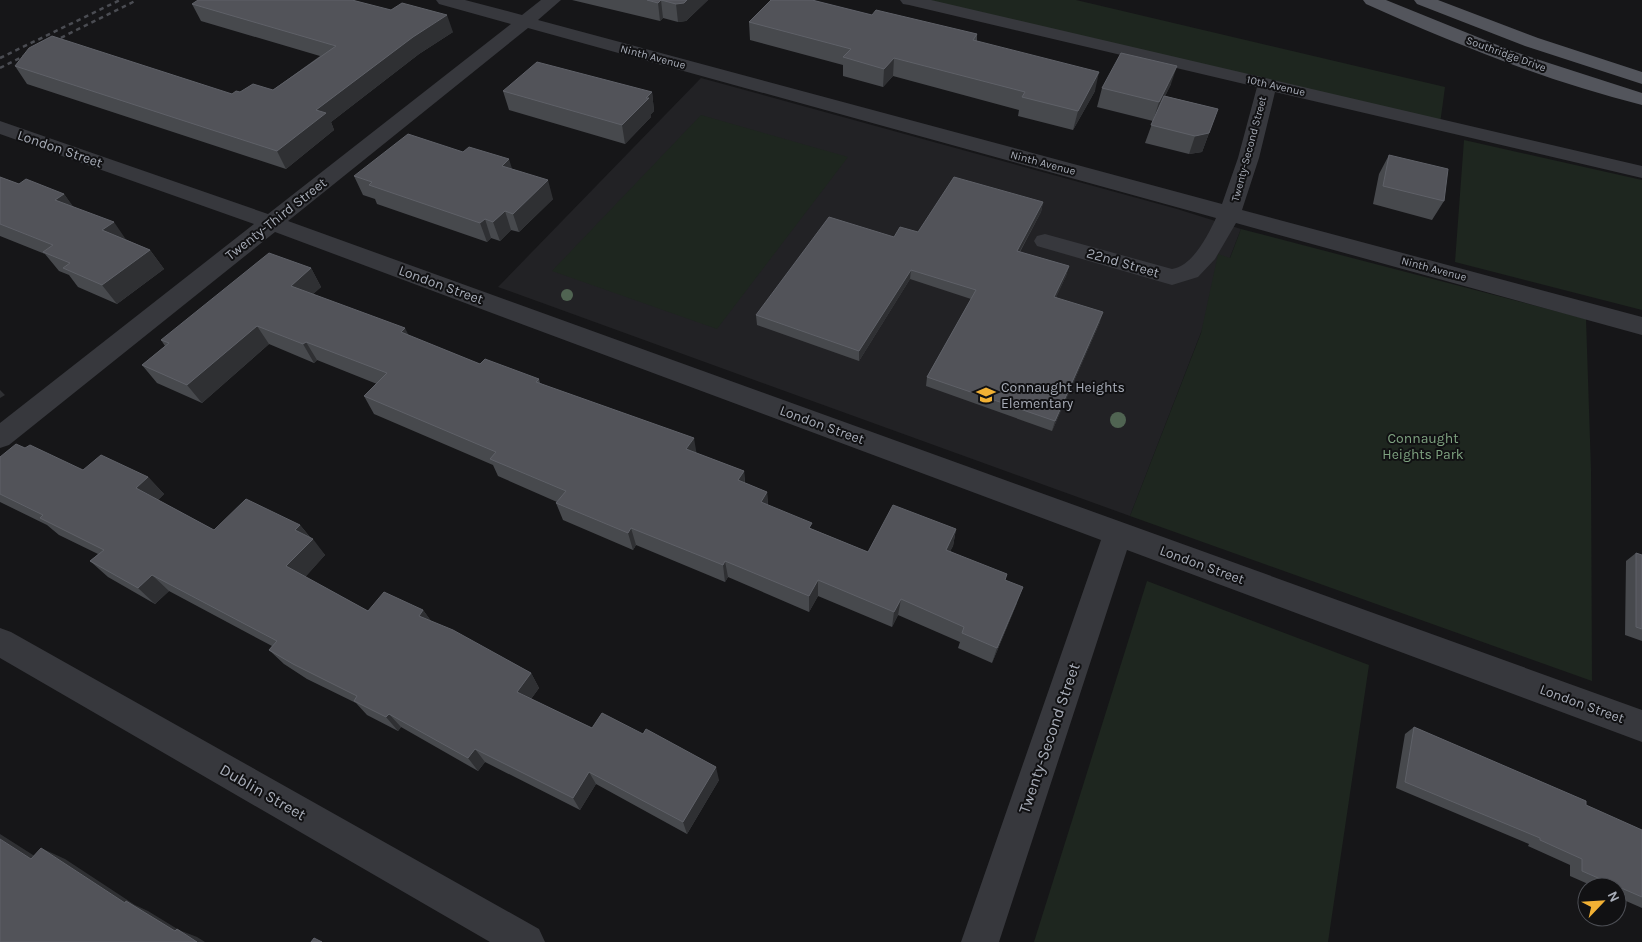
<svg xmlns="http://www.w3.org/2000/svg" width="1642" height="942" font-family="Karla,sans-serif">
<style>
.built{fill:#222225}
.green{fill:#1e261f}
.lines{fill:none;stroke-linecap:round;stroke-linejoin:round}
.minor{fill:#37383d;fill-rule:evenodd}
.major{fill:#53555c;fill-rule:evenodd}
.rail{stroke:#4a4c52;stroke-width:2.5;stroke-dasharray:4.5 4;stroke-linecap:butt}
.tree{fill:#506452}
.wall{fill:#47494d}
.shaded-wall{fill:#2f3033}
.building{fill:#525359;stroke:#5f6168}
.labels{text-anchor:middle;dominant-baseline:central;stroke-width:4;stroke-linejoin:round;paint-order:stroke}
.far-street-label{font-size:11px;fill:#a8adb8;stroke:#111113}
.street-label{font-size:14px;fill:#a8adb8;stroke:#111113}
.poi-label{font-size:14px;fill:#a8adb8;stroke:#111113;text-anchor:start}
.park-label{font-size:14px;fill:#7fa381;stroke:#111113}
.near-street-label{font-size:16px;fill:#a8adb8;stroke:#111113}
</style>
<rect width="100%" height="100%" fill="#161618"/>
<path class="built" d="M701,78L1177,209L1241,229L1130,516L498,287Z"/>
<path class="green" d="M923,0H1076L1445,87L1440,124Z
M701,115L848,157L717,329L552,271Z
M1464,140L1642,180V310L1455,262Z
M1241,229L1586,319L1591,470L1592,681L1130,516L1201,333L1218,254L1230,258Z
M1147,581L1369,665L1328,942H1034Z"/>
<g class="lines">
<path class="minor" d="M436,0H465L522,15L541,0H561L538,20L1222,204L1238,158L1257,87L909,5L903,4L900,0H931L1642,166V178L1275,92L1259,158L1242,210L1642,317V335L1236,223L1215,259L1198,277L1172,285L1037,246L1034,241L1037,236L1045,234L1172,269C1193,266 1208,235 1216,218L528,28L288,221L1642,710V742L1127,550L999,942H961L1101,540L275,232L9,445L0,448V423L254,224L0,134V121L268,214L511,24L439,4Z
M0,628L11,632L539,929L545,942H490L0,658Z"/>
<path class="major" d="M1363,0H1386L1512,51L1642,93V105C1547,81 1455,44 1366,4Z
M1414,0H1438L1538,38L1642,72V84L1525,46L1417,4Z"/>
<path class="rail" d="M0,58L120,0
M0,68L137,0"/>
</g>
<g class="tree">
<circle cx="567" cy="295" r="6"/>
<circle cx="1118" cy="420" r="8"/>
</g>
<path class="wall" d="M572,0H708L686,21L678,22L663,18L660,21Z
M192,4L453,32L419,54L331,122L334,130L286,169L27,84L15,66L232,94L240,92L273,90L320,56L201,21Z
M872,15L977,34V41L1095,91L1073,130L1018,116L1019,110L893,76L883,87L843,76V65L750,40L749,22Z
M1171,84L1165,96L1218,109L1202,152L1189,154L1145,143L1153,121L1097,107L1102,88Z
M503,91L652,92L654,111L651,114V117L625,144L509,110Z
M1389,155L1444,201L1432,220L1373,204L1379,174Z
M512,169L553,199L519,232L511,230L500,241L491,238L487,242L377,204L375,199L363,195L354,176Z
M0,177L19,184L64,194L73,207L127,240L150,250L164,269L117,304L78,287L69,275L59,271L45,254L0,236Z
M1043,202L1041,212L1020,252L1069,266L1066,276L1056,297L1100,322L1052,431L926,386L927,377L971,299L910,279L859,361L757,325L756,315L894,237L918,232Z
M311,268L321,287L313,294L409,336L480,364L539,379L540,383L696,453L744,471L745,483L767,492L768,506L812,529L868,552L956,529L953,546L950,551L1005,580L1017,603L992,663L958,648L960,642L898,615L892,627L818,596L809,612L728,577L725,582L636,545L633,550L563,520L556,503L557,502L498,476L493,465L374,414L364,396L377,384L317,360L314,363L269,344L202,403L157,383L142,365L165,346L161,340Z
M0,457L83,470L148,477L164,494L158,500L214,530L300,525L325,555L305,577L368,611L423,610L431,621L531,673L539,688L531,699L592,728L719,780L687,834L596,784L580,810L485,762L478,771L401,727L398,731L367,715L356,703L307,679L284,664L269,650L272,646L169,591L155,604L108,577L90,561L98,554L59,535L47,525L0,502Z
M1636,553L1642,555V641L1625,635L1626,561Z
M1414,727L1622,822L1642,830V908L1617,897V887H1595L1570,876V865L1528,846L1529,844L1396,788L1405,734Z"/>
<path class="shaded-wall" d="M661,0L663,18L660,21L658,3Z
M687,0H708L686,21L678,22L676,4Z
M447,15L453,32L419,54L331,122L334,130L286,169L277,151L316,110L413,37Z
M894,58L893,76L883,87L884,69Z
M1177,66L1171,84L1153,121L1159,102Z
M1099,72L1095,91L1073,130L1078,111Z
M652,92L654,111L651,114V117L625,144L622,125Z
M1209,133L1202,152L1189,154L1195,136Z
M509,159L515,178L502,166Z
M548,180L553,199L519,232L513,214Z
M64,194L78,213L55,200Z
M1043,202L1041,212L1015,260L1017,251Z
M505,211L511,230L500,241L493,222Z
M485,219L491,238L487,242L480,223Z
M114,222L127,241L102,230Z
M150,250L164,269L117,304L102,285Z
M1069,266L1066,276L1052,306L1054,297Z
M311,268L321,287L302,304L291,286Z
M911,270L910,279L859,361V351Z
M1103,312L1100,322L1052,431L1055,421Z
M257,326L269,344L202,403L187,385Z
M405,328L414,346L401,332Z
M306,342L317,360L314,363L303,344Z
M0,390L5,395L0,398Z
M694,438L697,456L686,449Z
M744,471L745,489L738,480Z
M148,477L164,494L153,506L136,488Z
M767,492L768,509L761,502Z
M300,525L312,540L313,539L325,555L300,583L286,566L295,530Z
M631,528L636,545L633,550L628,533Z
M956,529L953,546L943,566L946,550Z
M725,561L728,577L725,582L723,565Z
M152,575L169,591L155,604L138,588Z
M818,580V596L809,612V596Z
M1023,587L1017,603L992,663L997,648Z
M901,599L898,615L892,627L894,612Z
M423,610L434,625L419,616Z
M531,673L539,688L526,706L517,692Z
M389,714L401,727L398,731L386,717Z
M475,749L485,762L478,771L468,758Z
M716,767L719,780L687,834L683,822Z
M589,772L596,784L580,810L573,798Z
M0,834L55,869L31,859L0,839Z
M41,848L65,859L135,905L148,911L179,930L197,937L205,942H197L175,931L125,903Z"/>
<path class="building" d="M198,0H352L391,10L402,3L447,15L413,37L316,110L326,113L277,151L15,66L29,48L52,36L232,94L236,91L240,92L253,84L273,90L336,46L192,4Z
M647,0H687L684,3L676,4L661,0L658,3Z
M771,0H812L872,15L876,10L977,34L973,40L1099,72L1078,111L1022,97L1025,92L894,58L884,69L843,57L851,49L749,22Z
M1121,53L1177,66L1159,102L1102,88Z
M537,62L652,92L646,98H649L622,125L503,91Z
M1164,96L1218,109L1209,133L1195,136L1151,125Z
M408,134L463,152L469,147L509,159L502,166L548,180L513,214L505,211L493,222L485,219L480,223L369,185L372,182L354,176Z
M1389,155L1448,169L1444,201L1383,186Z
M0,177L19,184L26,179L64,194L55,200L114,222L102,230L150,250L102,285L63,268L70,263L43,252L53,245L0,224Z
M954,177L1043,202L1017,251L1069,266L1054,297L1103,312L1055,421L927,377L976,290L911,270L859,351L756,315L829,217L894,237L900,227L918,232Z
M269,253L311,268L291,286L405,328L401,332L480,364L485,359L539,379L536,382L694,438L686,449L744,471L738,480L767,492L761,502L812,523L809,528L868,552L893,505L956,529L946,550L1007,574L1005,580L1023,587L997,648L962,633L964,627L901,599L894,612L818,580L809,596L725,561L723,565L631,528L628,533L556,503L566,491L490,459L496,452L364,396L387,373L306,342L303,344L257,326L187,385L142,365L169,343L161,340Z
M16,444L25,448L30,445L83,470L101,455L148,477L136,488L214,530L246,499L300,525L295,530L313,539L286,566L368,611L384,592L423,610L419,616L453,630L531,673L517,692L592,728L602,713L643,734L646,729L716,767L683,822L589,772L573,798L475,749L468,758L389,714L386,717L354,701L357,696L293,664L269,650L277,641L152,575L138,588L90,561L104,550L40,518L43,515L0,494V457Z
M1636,553L1642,555V629L1636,627Z
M1414,727L1586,801V805L1642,830V897L1582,871V859L1540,840V838L1405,782Z
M0,839L31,859L41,848L125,903L126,901L175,931L177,929L197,942H0Z
M314,938L322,942H311Z"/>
<defs>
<g id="school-bare" transform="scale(1.5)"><path d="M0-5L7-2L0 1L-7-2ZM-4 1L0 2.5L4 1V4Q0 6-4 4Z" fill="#f2b134" stroke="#111113" stroke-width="2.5" paint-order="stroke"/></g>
</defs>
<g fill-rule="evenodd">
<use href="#school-bare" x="986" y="395"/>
</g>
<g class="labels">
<g class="far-street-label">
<text transform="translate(1506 54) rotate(20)">Southridge Drive</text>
<text transform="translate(653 57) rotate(15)">Ninth Avenue</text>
<text transform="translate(1276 86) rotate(13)">10th Avenue</text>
<text transform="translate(1249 149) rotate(-75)">Twenty-Second Street</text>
<text transform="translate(1043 163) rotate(15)">Ninth Avenue</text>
<text transform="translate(1434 269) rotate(15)">Ninth Avenue</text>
</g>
<g class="street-label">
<text transform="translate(60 149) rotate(19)">London Street</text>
<text transform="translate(276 219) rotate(-38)">Twenty-Third Street</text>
<text transform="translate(1123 263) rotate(16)">22nd Street</text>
<text transform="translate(441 285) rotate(20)">London Street</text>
<text transform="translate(822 425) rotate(20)">London Street</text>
<text transform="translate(1202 565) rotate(20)">London Street</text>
<text transform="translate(1582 704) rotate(20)">London Street</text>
</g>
<g class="poi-label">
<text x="1001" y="387">Connaught Heights<tspan x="1001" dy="16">Elementary</tspan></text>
</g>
<g class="park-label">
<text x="1423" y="438">Connaught<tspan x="1423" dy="16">Heights Park</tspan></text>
</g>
<g class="near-street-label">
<text transform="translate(1049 738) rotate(-71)">Twenty-Second Street</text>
<text transform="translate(263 792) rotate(30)">Dublin Street</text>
</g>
</g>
<g transform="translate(1602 902) rotate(65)"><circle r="24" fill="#111113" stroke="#4d4f55"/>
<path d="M0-4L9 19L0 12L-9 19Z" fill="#f2b134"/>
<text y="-8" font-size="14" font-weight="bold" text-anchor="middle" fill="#a8adb8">N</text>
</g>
</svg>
